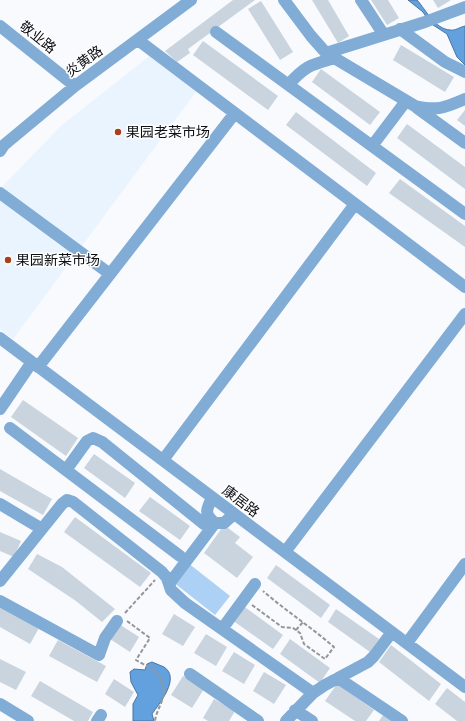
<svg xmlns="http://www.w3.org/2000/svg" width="465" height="721" font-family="Cabin,'Noto Sans SC',sans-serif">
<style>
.built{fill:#eaf4ff}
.green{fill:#add1f5}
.water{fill:#63a1de;stroke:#4975a1}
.building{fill:#c9d4df}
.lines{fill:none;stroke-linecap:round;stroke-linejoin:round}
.path{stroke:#94969a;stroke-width:2;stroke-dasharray:4 2;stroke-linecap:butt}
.minor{stroke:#81acd6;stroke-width:12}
.poi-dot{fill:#a7401b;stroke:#fff;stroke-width:1.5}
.labels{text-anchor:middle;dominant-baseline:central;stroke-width:3;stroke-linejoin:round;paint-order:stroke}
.street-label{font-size:14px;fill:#0c0f13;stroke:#fff}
.poi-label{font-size:14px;fill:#0c0f13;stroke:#fff;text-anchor:start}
</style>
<rect width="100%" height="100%" fill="#f8fafd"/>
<path class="built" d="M152,54L198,89L13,339L0,329V189L61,126Z"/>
<path class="green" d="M188,563L230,596L215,615L173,582Z"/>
<path class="water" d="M408,0H417C426,10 435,29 450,30C455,31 460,27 465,26V65L457,57L447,34L430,23L423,12Z
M152,662C156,664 160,665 164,667C181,678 159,704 152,714L154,721H133V704L138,695L131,682L130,672L134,669L145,670L147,664Z"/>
<path class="building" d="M233,0H255L188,49L190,53L177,62L165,51Z
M312,0H328L349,36L338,43Z
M371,0H388L399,18L387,25Z
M433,0H451L438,8Z
M261,1L293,52L280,60L248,9Z
M203,41L278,96L268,110L193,55Z
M401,45L454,77L445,92L393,60Z
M321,69L380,112L370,125L312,82Z
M465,110V126L457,120Z
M296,112L376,173L367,186L286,125Z
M407,124L465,167V189L397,138Z
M400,179L465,226V247L389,193Z
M23,400L78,438L66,456L11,417Z
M94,454L135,483L125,498L84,468Z
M0,469L52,499L43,515L0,491Z
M150,497L190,526L180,540L139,511Z
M75,517L151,573L140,587L64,532Z
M224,525L240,537L235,543L253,557L237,578L204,553Z
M0,532L21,541L14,557L0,551Z
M37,554L62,567L115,609L102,622L76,601L28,569Z
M276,565L330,605L321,618L267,578Z
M242,605L283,635L273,649L232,620Z
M0,606L39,628L30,644L0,627Z
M336,609L379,639L370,652L328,622Z
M174,614L195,627L183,646L162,634Z
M119,624L139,637L130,652L110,639Z
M206,634L227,647L216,666L194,653Z
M290,639L330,668L320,683L280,654Z
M58,640L106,666L97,682L49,656Z
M391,645L441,684L429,701L379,662Z
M234,652L255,665L244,684L222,671Z
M0,659L26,672L16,690L0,682Z
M264,672L286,685L274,704L253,691Z
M183,676L204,689L192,708L171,695Z
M114,679L134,692L125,707L105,694Z
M40,681L93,712L88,721H74L31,696Z
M337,684L374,710L366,721H355L325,701Z
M447,688L465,702V721H457L435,704Z
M214,699L235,711L229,721H208L203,718Z
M383,715L392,721H379Z"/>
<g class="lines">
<path class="path" d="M252,605L282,627L293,628L300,633L304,644L325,659L334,647C311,627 286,611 263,591
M125,613L155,580
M127,621L150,638L136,660C142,664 150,667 155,671C161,677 166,689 163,697C161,706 156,712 155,721
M296,630L304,621"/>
<path class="minor" d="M284,0L311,36L326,53L415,106C438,111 444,108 465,99
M361,0L384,35
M0,26L75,86
M400,29L445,62L465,72
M216,32L465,214
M138,40L465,287
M326,53L425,22L465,7
M289,84C306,65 311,65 335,58
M417,108L465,143
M372,146L406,101
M0,151L4,145L75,86L191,0
M0,193L110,274
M0,338L465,687
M38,367L235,113
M0,409L32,362
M10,428L180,556
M163,460L355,204
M66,470L87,441L93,438L102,442L204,524
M212,498C206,510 204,514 215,523H224L234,514
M0,504L42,529
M285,552L465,314
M0,581L62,504L67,500L73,502L162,572L167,578L171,590L185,603L313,693
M169,584L215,523
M0,601L99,655L105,638L117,621
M222,629L255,584
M407,643L465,564
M190,674L258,721
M338,678L402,721
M0,704L28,721
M295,710L312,721
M97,721L101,715
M286,721L313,693L325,685L368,662L374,656L392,632"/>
</g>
<g class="poi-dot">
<circle cx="118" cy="132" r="4"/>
<circle cx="8" cy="260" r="4"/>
</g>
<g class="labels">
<g class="street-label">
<text transform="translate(38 37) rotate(39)">敬业路</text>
<text transform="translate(84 61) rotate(-36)">炎黄路</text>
<text transform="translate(241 501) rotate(37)">康居路</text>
</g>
<g class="poi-label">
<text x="126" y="132">果园老菜市场</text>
<text x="16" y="260">果园新菜市场</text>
</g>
</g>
</svg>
